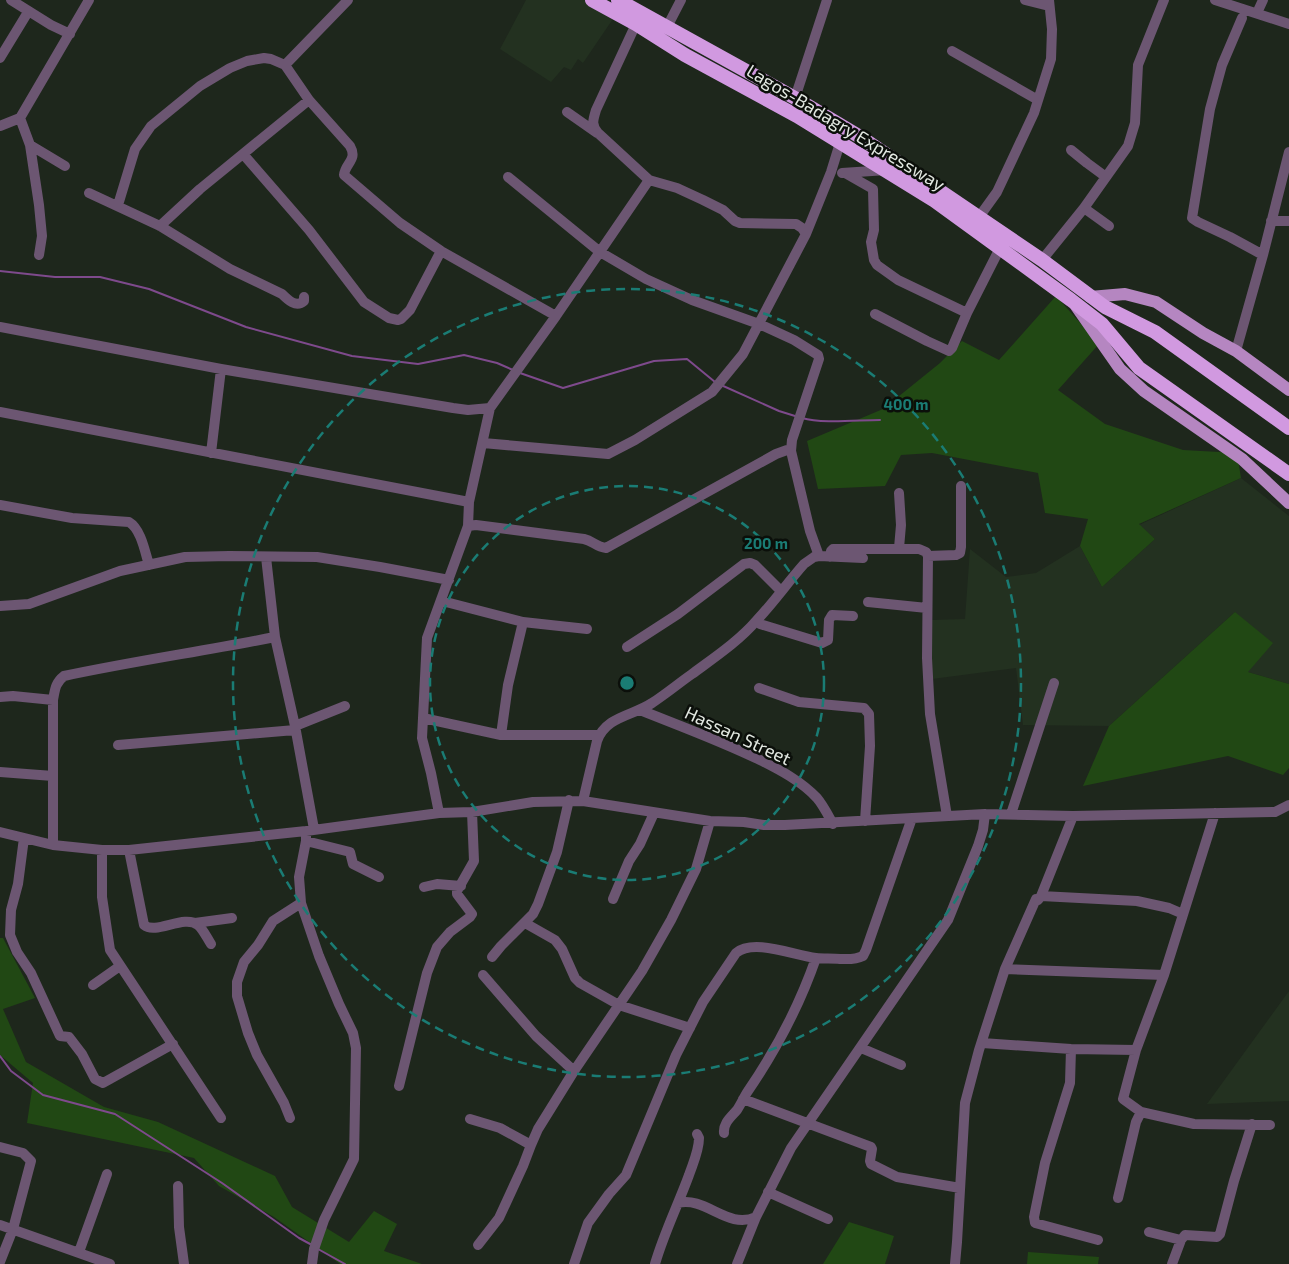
<svg xmlns="http://www.w3.org/2000/svg" width="1289" height="1264" font-family="'Exo 2',sans-serif">
<style>
.built{fill:#233120}
.green{fill:#214814}
.lines{fill:none;stroke-linecap:round;stroke-linejoin:round}
.stream{stroke:#7e4a8c;stroke-width:2}
.minor{stroke:#6c5672;stroke-width:10}
.major{stroke:#b586c1;stroke-width:12}
.highway{stroke:#d199e0;stroke-width:14}
.ring{fill:none;stroke:#1a7c74;stroke-width:2.5;stroke-dasharray:9 6}
.labels{text-anchor:middle;dominant-baseline:central;stroke-width:5;stroke-linejoin:round;paint-order:stroke}
.street-label{font-size:18px;fill:#e2e8e1;stroke:#0b0f0a}
.centre{fill:#1a7c74;stroke:#0b0f0a;stroke-width:2.5}
.ring-label{font-size:15px;text-anchor:middle;font-weight:bold;fill:#1a7c74;stroke:#0b0f0a;stroke-width:5;stroke-linejoin:round;paint-order:stroke}
</style>
<rect width="100%" height="100%" fill="#1e271c"/>
<path class="built" d="M526,0H595L619,10L583,63L578,59L571,70L564,67L551,82L500,49Z
M1241,478L1289,516V684L1248,672L1235,612L1109,726L1023,725L1016,668L932,679V620L965,619L970,549L1006,577L1036,573L1080,546L1102,587L1155,539L1139,525Z
M1289,991V1101L1207,1104Z"/>
<path class="green" d="M1056,296L1099,344L1058,390L1105,424L1183,450L1237,453L1241,478L1139,524L1155,539L1102,587L1080,546L1088,519L1045,513L1038,473L932,453L901,455L885,486L818,489L807,441L883,409L940,363L962,341L999,360Z
M1235,612L1273,643L1248,672L1289,684V768L1283,775L1228,756L1083,786L1109,726Z
M0,938H3L35,998L3,1009L26,1062L104,1107L158,1122L275,1176L292,1207L349,1242L374,1211L397,1224L384,1251L422,1264H340L274,1217L219,1186L194,1158L27,1123L33,1083L0,1055Z
M849,1222L894,1236L885,1264H823Z
M1028,1252L1099,1257L1098,1264H1027Z"/>
<g class="lines">
<path class="stream" d="M0,271L55,277H100L149,289L246,327L352,356L418,364L464,355L497,363L513,370
M520,373L563,388L654,361L687,359L715,382
M721,385L779,411L795,416
M802,418C822,424 858,420 880,420
M0,1056L11,1071L43,1095L115,1114L222,1183L299,1238L312,1245
M318,1249L345,1264"/>
<path class="minor" d="M11,0L51,25L70,34
M1025,0L1049,6
M1215,0L1289,24
M1257,13L1263,0
M1242,18L1222,65L1210,109L1192,218L1198,222L1230,237L1263,255
M636,24L596,110C593,120 591,125 598,133L649,180L677,188L703,200L723,210L735,221L740,223L796,224L802,228L806,234
M667,27L681,0
M952,51L1038,100
M0,58L28,12
M285,65L348,0
M795,98L827,0
M567,112L597,133
M20,118L30,145L39,205L42,236L39,255
M0,126L20,118L89,0
M30,145L65,166
M1071,150L1087,163L1106,177
M243,154L309,230L364,302L389,318L398,320L401,319L410,310L441,251
M842,173L887,170
M845,173L873,189L874,230L871,242L874,260L877,265L898,280L967,313
M508,177L600,252L646,279L692,300L759,324L794,340L818,355L819,359L792,440L791,451L810,531L819,556
M89,193L160,226L230,269L282,294C288,300 296,308 304,301V297
M118,205L135,149L151,126L200,86L230,68L247,61L264,58L271,59L285,65L309,100L350,146C358,160 345,163 344,175L400,223L441,251L556,316
M979,217L997,192L1034,113L1051,59L1052,29L1049,0
M1271,221H1289
M160,226L200,189L309,100
M1109,226L1084,208L1128,146L1135,123L1138,65L1164,0
M1042,260L1084,208
M875,314L927,341L949,351L952,348L967,313L1000,248
M0,327L221,369L453,408L468,410L490,408
M1236,351L1263,255L1289,152
M0,412L469,502
M483,443L608,454L635,440L712,392L743,354L806,234L831,172L840,143
M211,453L221,369
M899,493L901,525L899,548
M0,505L72,518L129,522C141,529 145,552 149,565
M468,526L476,525L584,539C593,541 596,547 606,548L776,454L787,450L791,451
M928,556L927,658L930,714L947,816
M266,557L275,637L295,726L314,829
M830,557L831,551L833,549H919L926,552L928,556L956,555L960,553L961,547V486
M442,601L523,622L587,629
M868,602L927,608
M0,606L29,604L120,571L185,557L229,556L317,557L380,567L449,580
M757,621L760,624L822,643L828,640L829,620L832,615L853,616
M627,647L678,614L744,564L750,563L755,565L781,591
M759,688L799,702L864,708L869,714L870,746L865,821
M0,697L13,696L53,700
M640,710C680,726 721,741 760,760C780,770 801,781 817,798C823,805 828,815 833,824
M423,718L501,735H599
M295,726L345,706
M501,735L508,685L523,622
M118,745L295,730
M0,772L53,776
M583,801L597,741C606,716 633,716 652,703C666,694 679,683 692,674C715,657 739,641 757,620C774,602 788,582 804,564L814,557L819,556L863,558
M439,813L431,773L422,738L427,638L468,526L469,502L490,408L556,316L649,180
M1215,813L1164,975L1136,1050L1123,1099L1141,1112L1194,1124L1270,1125
M1011,814L1054,683
M306,831V841L299,877L301,903L319,956L339,1004L353,1033L356,1048L354,1159L324,1220L314,1249L312,1264
M0,832L53,845L102,850H129L306,831L439,813L472,812L533,802L583,801L710,821L744,822L764,825H785L985,814L1073,816L1275,812L1289,805
M24,838L18,884L11,910L10,935L17,952L31,973L60,1036L69,1037L82,1054L95,1079L103,1083L173,1044
M306,841L350,852L353,864L379,877
M53,845V700C55,690 55,683 64,676C134,661 205,651 275,637
M102,850V897L110,950L221,1118
M129,850L144,925C156,935 184,914 198,925C203,929 207,938 211,944
M424,887L437,884L461,886
M1041,896L1137,901L1169,908L1183,914
M613,899L629,861L640,844L654,813
M195,923L232,918
M525,923L555,940L562,949L575,978L580,983L619,1005L690,1028
M492,957L501,946L533,914L538,904L557,852L569,800
M1005,969L1164,975
M483,975L536,1036L574,1071
M93,985L120,966
M982,1043L1071,1049L1136,1050
M861,1048L901,1065
M1071,1049L1070,1083L1045,1163L1034,1217L1035,1223L1098,1240
M399,1086L427,973L437,947L450,932L470,917L472,914L457,894V891L474,861L472,812
M743,1099L871,1147L872,1149L870,1161L871,1164L897,1177L960,1188
M290,1118L284,1103L257,1055L248,1033L237,996V982L244,962L258,945L273,921L301,903
M470,1119L500,1128L531,1145
M724,1133C723,1123 731,1117 737,1110C741,1104 744,1097 748,1091C776,1050 800,1004 816,958
M0,1147L23,1153L31,1161L13,1229L0,1262
M178,1186L179,1227L184,1264
M768,1192L828,1219
M1118,1198L1136,1122L1141,1112
M678,1203C706,1196 727,1230 756,1217
M0,1225L110,1264
M1149,1232L1181,1240
M478,1245L499,1218L523,1166L531,1145L538,1129L574,1071L642,971L671,920L696,869L710,821
M79,1252L107,1174
M574,1264L588,1223L609,1194L626,1175L676,1055L703,1002L736,953C754,938 795,956 816,958C824,959 832,958 840,959C848,959 855,960 863,956L866,950L912,818
M655,1264C664,1233 678,1205 689,1175C693,1163 699,1151 699,1138L697,1134
M737,1264L756,1217L791,1148L948,920L978,846L983,830L985,814
M955,1264L957,1242L965,1103L979,1050L1005,969L1036,899L1038,900L1041,896L1073,816
M1172,1264L1181,1240L1185,1235L1217,1237L1220,1234L1234,1181L1252,1124"/>
<path class="major" d="M1090,297L1125,294L1156,302L1203,333L1236,351L1289,390
M1076,306L1120,369L1144,391L1242,459L1289,503"/>
<path class="highway" d="M592,0L636,24L685,55L797,116L935,201L1071,300L1102,324L1139,368L1289,474
M618,0L795,98L862,138L1042,260L1105,307L1155,332L1289,428"/>
</g>
<g class="ring">
<circle cx="627" cy="683" r="197"/>
<circle cx="627" cy="683" r="394"/>
</g>
<g class="labels">
<g class="street-label">
<text transform="translate(846 127) rotate(31)">Lagos-Badagry Expressway</text>
<text transform="translate(738 735) rotate(25)">Hassan Street</text>
</g>
</g>
<circle cx="627" cy="683" r="8" class="centre"/>
<g class="ring-label">
<text x="906" y="410">400 m</text>
<text x="766" y="549">200 m</text>
</g>
</svg>
